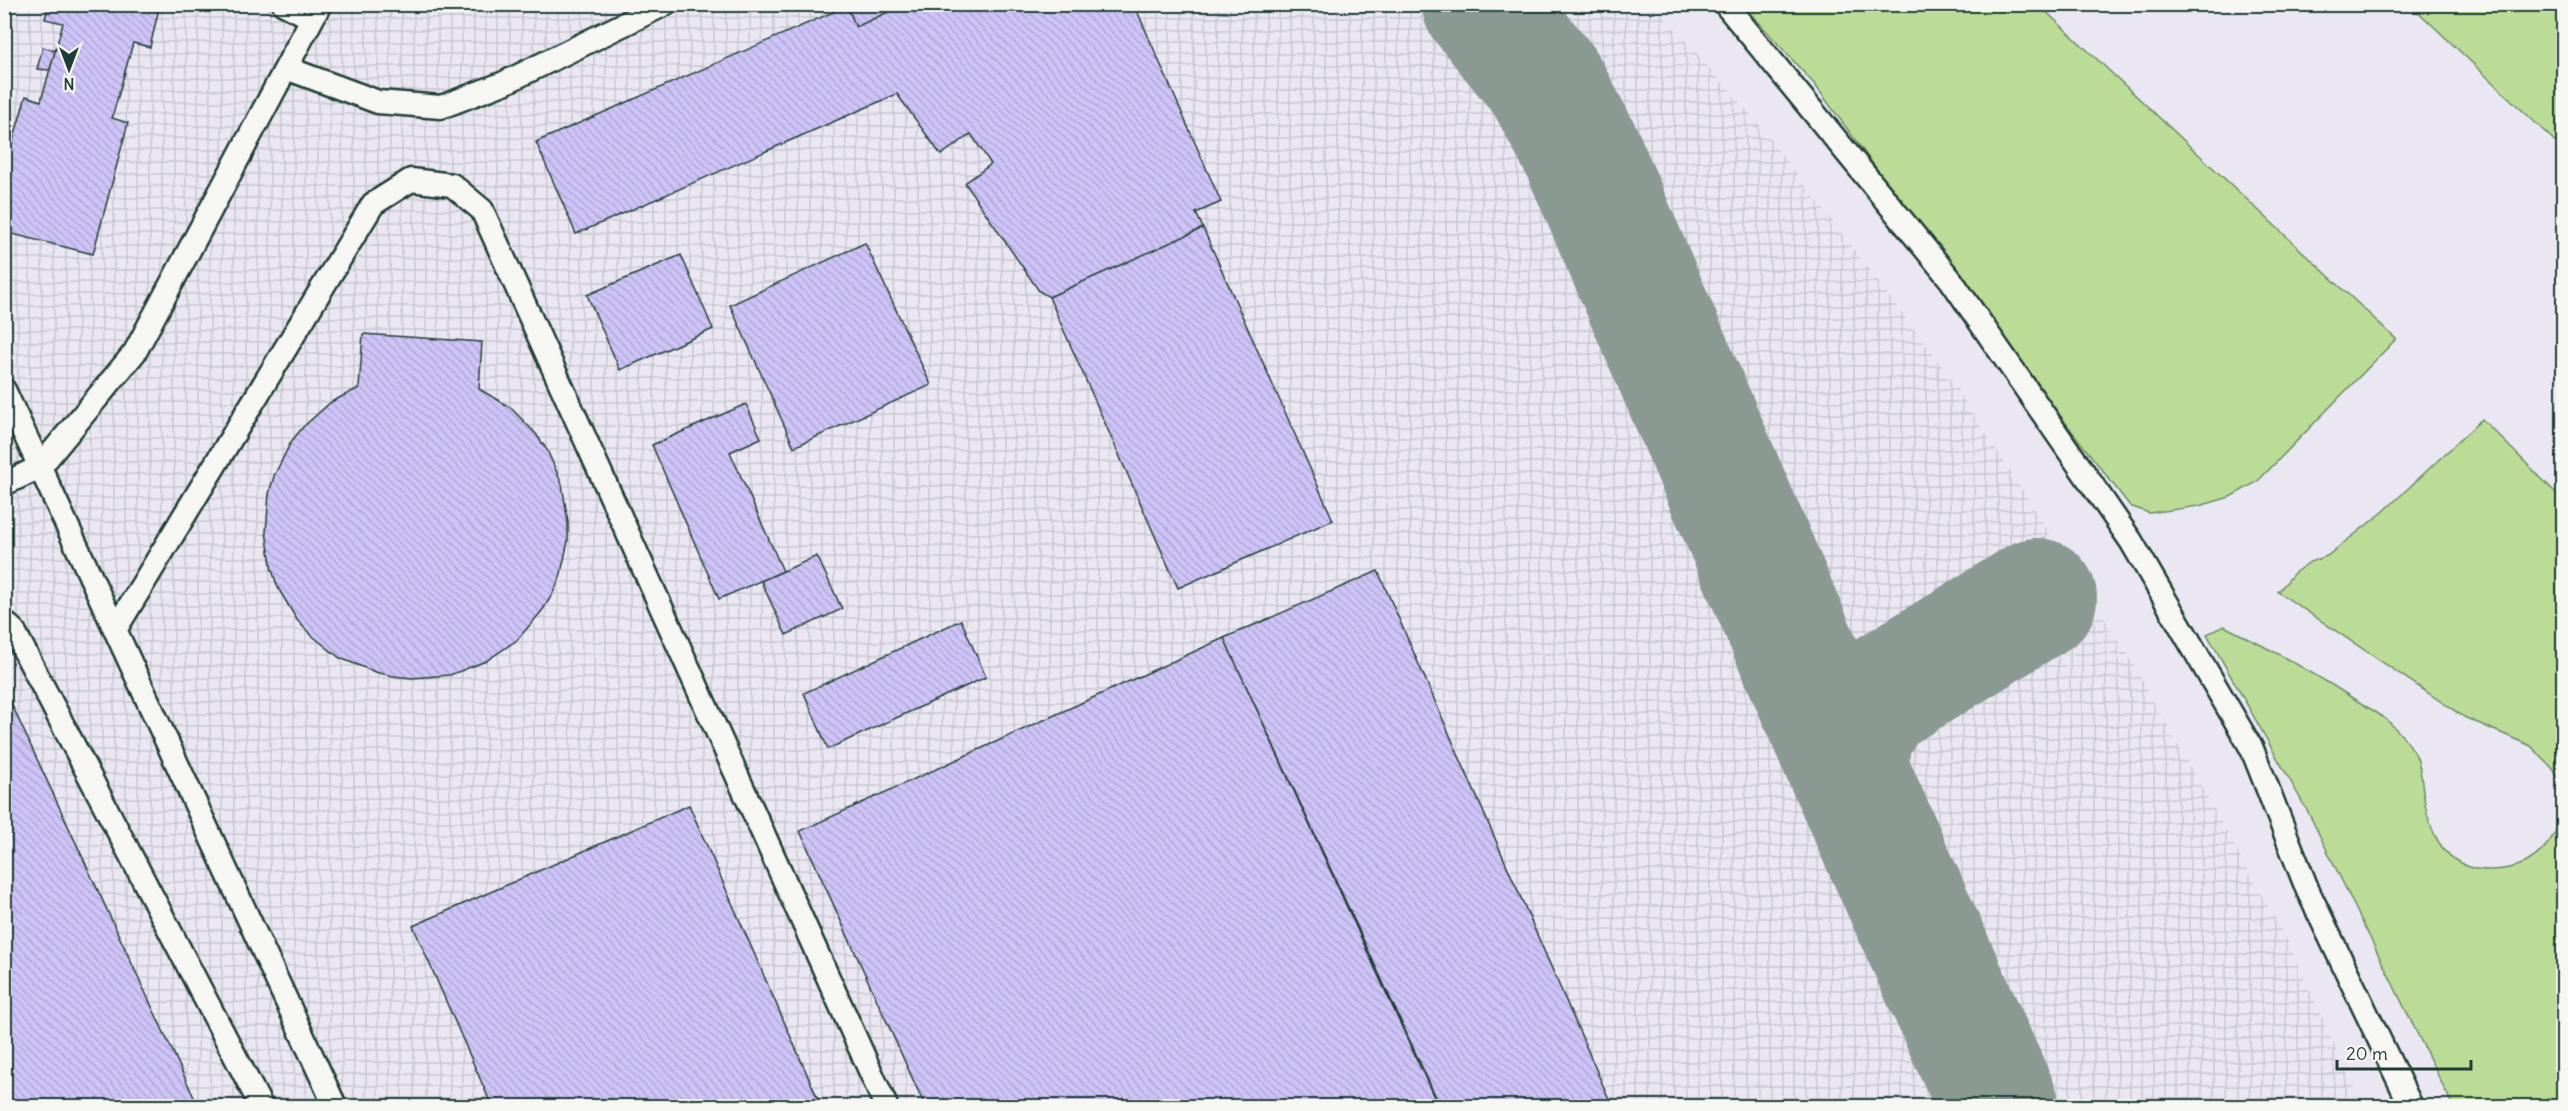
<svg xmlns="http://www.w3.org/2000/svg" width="2568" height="1111" font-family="Delius,sans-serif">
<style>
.built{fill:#eae7f3}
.industrial{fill:url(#industrial-grid)}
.green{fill:#badc96;stroke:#6c8c65;stroke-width:1.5}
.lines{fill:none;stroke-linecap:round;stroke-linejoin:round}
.taxiway{stroke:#8a9a93;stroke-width:120}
.building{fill:url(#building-back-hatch);stroke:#1f3d34;stroke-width:1.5}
.lane-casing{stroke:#1f3d34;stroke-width:27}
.lane{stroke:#f6f6f2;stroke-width:22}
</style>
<defs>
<pattern id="industrial-grid" width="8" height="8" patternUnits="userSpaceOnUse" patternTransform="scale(1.5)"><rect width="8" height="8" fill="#eae7f3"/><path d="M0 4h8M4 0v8" fill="none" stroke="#c8c7d1"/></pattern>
<pattern id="building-back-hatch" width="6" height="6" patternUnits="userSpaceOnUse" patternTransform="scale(1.5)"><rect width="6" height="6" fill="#cdc3f6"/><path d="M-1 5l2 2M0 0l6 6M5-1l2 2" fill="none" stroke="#b0a8d4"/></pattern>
</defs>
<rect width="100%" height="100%" fill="#f6f6f2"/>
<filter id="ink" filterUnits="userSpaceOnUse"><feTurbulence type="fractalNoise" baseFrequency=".0167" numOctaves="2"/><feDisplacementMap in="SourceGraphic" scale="12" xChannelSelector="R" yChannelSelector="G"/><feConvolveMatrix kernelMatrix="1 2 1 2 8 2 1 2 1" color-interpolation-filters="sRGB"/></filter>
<g filter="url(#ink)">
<path class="built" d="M1134,5H2563V1106H1612Z"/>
<path class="industrial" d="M5,4L1654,5L1758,123L1944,369L2126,652L2289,944L2362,1106H5Z"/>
<path class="green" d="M1743,5H2039L2396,339L2257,482L2230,497L2199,506L2149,513L2130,506L2010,351L1815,85Z
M2411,5H2563V149Z
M2482,419L2563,500V799L2562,784L2553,769L2531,746L2464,717L2278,592L2294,573L2310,562L2327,556L2383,512Z
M2224,626C2268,648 2310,670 2351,697C2363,705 2378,712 2389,722C2399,732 2412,745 2417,758C2422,772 2422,789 2425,803C2433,850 2459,878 2509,868C2538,863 2555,839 2563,813V1106H2453L2309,814L2207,634Z"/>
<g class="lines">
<path class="taxiway" d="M1482,4L1545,82L1581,150L1849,772L1999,1106
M1849,772L1851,734L1873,699L2037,598"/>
</g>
<path class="building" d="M49,4H160L150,47L133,43L112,118L128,123L93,254L4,232V172L26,96L41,101L63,23L45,19Z
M846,4H905L856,27Z
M905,4H1134L1221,202L1196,213L1203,228L1049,297L1039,291L965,183L991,164L971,134L941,155L897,94L576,234L536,142L847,6L856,27Z
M43,47L55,51L50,70L37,69Z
M1203,228L1333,520L1178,588L1049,297Z
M865,243L931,385L794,447L730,305Z
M681,255L713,329L620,370L587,295Z
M363,334L482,342L479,389L510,407L536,434L547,450L562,484L568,522V541L560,578L552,595L542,611L517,640L486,661L450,675L412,678L393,676L375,672L340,658L310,634L297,620L278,588L272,570L266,532L269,494L274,476L291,442L303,427L331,402L359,388Z
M746,404L761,438L730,452L783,571L719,599L652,445Z
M817,556L842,609L786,635L761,581Z
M1378,571L1612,1106H1440L1224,638Z
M961,620L986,677L828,749L804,693Z
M1224,638L1438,1106H925L800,831Z
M4,688L198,1106H4Z
M689,805L821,1106H492L413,926Z"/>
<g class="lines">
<g class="lane-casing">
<path id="lane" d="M284,4L312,18
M1725,4L1951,280L2131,541L2252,749L2308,891L2411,1106
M286,68L378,102L441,107L504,83L665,4
M4,390L40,467L135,352L320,4
M4,484L40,467L335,1106
M4,622L14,631L261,1106
M115,630L373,204L411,180L452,185L482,210L886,1106"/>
</g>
<use href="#lane" class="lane"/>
</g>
</g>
<rect width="2568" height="1111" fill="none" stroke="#f6f6f2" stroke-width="24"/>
<rect x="12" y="12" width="2544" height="1087" fill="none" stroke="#1f3d34" stroke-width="2" filter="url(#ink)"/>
<g transform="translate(69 69) rotate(180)" stroke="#f6f6f2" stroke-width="4.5" paint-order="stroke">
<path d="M0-4.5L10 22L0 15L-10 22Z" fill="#1f3d34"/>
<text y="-9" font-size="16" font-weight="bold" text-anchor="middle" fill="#1f3d34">N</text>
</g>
<path d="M2337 1060v9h134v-9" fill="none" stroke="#1f3d34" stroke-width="3"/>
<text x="2346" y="1060" font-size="18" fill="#1f3d34" stroke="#f6f6f2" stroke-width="4.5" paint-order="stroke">20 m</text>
</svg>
